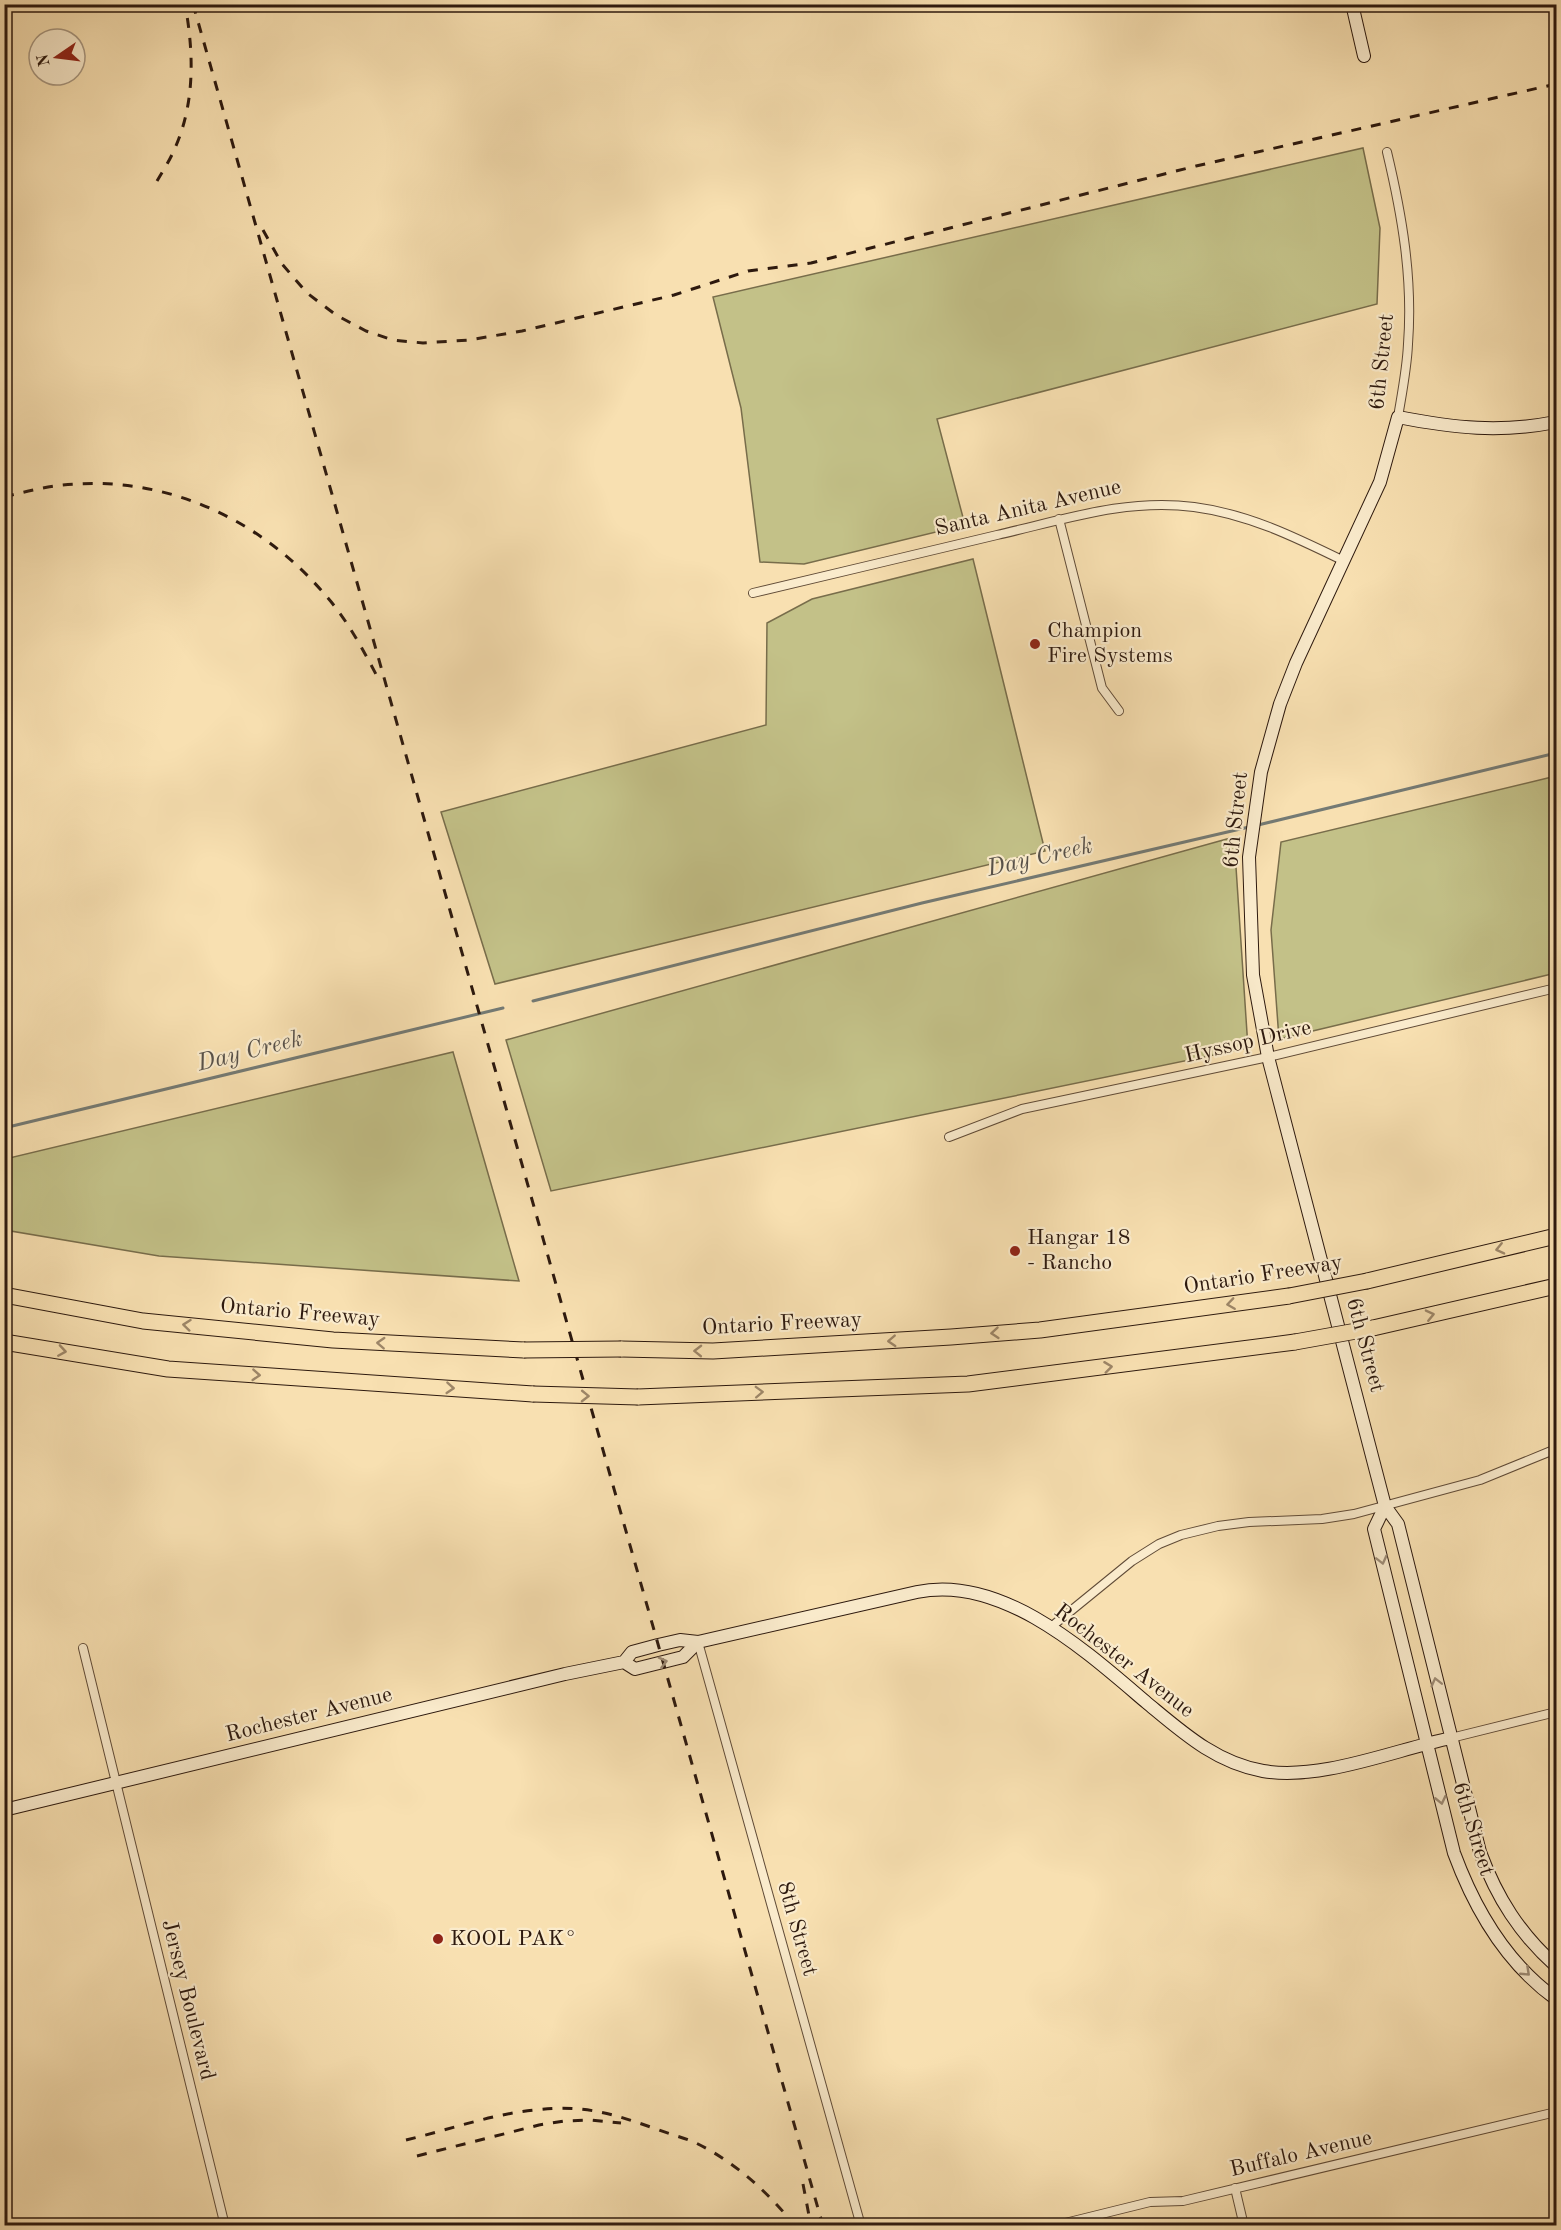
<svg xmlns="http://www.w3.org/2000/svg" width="1561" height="2230" font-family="'Old Standard TT',serif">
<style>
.green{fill:#c3c188;stroke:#786d4b;stroke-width:1.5}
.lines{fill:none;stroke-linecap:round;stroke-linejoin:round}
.stream{stroke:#747a74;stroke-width:3}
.street-casing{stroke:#604b37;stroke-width:10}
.secondary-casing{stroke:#2d190e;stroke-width:14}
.highway-casing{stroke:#2d190e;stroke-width:17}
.street{stroke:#faebcc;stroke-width:8}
.secondary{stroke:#faebcc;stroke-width:12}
.highway{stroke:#f8e0b1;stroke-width:15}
.rail{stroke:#2d190e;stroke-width:3;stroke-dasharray:10 10;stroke-linecap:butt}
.highway-bridge-casing{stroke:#2d190e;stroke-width:17;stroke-linecap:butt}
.highway-bridge{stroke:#f8e0b1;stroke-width:15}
.oneway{stroke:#9d8668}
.oneway2{stroke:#9e8c76}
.poi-dot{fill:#8f2418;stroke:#faebcc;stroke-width:2}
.labels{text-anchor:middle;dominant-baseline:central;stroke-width:4.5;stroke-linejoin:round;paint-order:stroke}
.street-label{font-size:22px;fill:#2d190e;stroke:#faebcc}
.poi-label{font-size:22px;fill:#2d190e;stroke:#faebcc;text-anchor:start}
.water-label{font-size:24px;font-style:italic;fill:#57514a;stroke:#faebcc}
</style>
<rect width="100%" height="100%" fill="#f8e0b1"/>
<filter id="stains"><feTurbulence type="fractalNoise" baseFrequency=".00333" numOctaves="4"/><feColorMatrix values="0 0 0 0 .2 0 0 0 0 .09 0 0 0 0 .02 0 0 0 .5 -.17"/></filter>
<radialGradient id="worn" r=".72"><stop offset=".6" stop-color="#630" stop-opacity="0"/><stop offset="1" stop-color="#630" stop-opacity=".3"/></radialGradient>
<path class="green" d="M1363,148L1380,228L1377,304L937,419L965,525L804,564L760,562L741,408L713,297Z
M973,559L1045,851L495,984L441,812L766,725L767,623L812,599Z
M1556,776V973L1279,1039L1271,930L1281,842Z
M1234,837L1248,1048L551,1191L506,1040Z
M453,1052L519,1281L159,1256L5,1230V1159Z"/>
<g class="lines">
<path class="stream" d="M1258,825L1556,753
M533,1001L922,903L1249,827
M4,1128L503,1008"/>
<g class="street-casing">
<path id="street" d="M1387,152C1402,215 1413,278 1408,344C1407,368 1402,393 1398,417
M1059,519L1102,688L1119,711
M753,593C834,574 916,554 997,535C1063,520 1126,498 1194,507C1248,514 1295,537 1344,561
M949,1137L1022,1109L1268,1057L1556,988
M1051,1627L1132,1561L1159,1544L1181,1535L1218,1526L1249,1522L1322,1519L1354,1514L1480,1480L1556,1449
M698,1642L861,2226
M83,1648L225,2226
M1451,1738L1556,1712
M1235,2188L1244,2226
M1053,2226L1150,2202L1183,2201L1556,2112"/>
</g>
<g class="secondary-casing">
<path id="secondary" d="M1352,4L1364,56
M1556,422C1500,433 1454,428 1398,417L1380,482L1296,663L1280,704L1261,772L1249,857L1253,975L1268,1057L1385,1506L1398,1524L1480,1852C1497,1898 1520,1934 1556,1966
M1385,1506L1374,1529L1454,1853C1475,1910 1506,1963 1556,1999
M624,1662L635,1669L683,1657L698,1642
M4,1810L565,1674L624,1662L632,1652L658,1645L680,1640L698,1642L917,1592C1002,1574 1087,1652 1147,1703C1182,1732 1216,1763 1263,1771C1321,1781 1394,1750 1451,1738"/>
</g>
<g class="highway-casing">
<path id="highway" d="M1367,1281L1556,1236
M4,1295L143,1321L333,1340L524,1350
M1373,1328L1556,1286
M4,1342L168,1369L533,1394
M621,1349L713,1351L951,1337L1040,1330L1289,1296
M638,1397L968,1384L1295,1342"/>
</g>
<use href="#street" class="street"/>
<use href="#secondary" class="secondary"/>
<use href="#highway" class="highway"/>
<path class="rail" d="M193,4L823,2226
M157,181C163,171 170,160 175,148C195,103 194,53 185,4
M263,230L282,264L307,293L336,315L366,331L393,340L423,343L469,340L522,331L674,295L748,271L811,263L1196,166L1556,84
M4,497C28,491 52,485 76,484C174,478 265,523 327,597C348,621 365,653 380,682
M406,2140C448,2130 492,2114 535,2110C584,2104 614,2114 659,2130C672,2135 686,2138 698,2144C736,2163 769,2193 795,2226
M417,2156L539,2125L564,2121L589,2120L621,2123
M803,2184L811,2226"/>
<g class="highway-bridge-casing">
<path id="highway-bridge" d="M1289,1296L1367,1281
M1295,1342L1373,1328
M524,1350L621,1349
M533,1394L638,1397"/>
</g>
<use href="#highway-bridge" class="highway-bridge"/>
</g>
<defs><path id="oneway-chevron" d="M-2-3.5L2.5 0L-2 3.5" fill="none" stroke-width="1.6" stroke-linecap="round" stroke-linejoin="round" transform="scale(1.5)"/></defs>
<g class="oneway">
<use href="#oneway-chevron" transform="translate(1500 1249) rotate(167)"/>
<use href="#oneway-chevron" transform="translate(1231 1304) rotate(172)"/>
<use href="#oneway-chevron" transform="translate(1430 1315) rotate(-13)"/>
<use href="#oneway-chevron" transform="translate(187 1325) rotate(-174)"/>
<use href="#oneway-chevron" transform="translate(995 1333) rotate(175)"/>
<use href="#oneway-chevron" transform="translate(892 1341) rotate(177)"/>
<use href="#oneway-chevron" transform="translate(381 1343) rotate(-177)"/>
<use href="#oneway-chevron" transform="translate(62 1351) rotate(9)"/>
<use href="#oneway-chevron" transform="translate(698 1351) rotate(-179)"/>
<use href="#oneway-chevron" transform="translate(1108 1367) rotate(-7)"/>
<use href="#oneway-chevron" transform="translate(256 1375) rotate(4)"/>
<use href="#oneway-chevron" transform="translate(450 1388) rotate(4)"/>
<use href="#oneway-chevron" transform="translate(759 1392) rotate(-2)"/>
<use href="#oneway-chevron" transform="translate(585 1396) rotate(1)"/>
</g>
<g class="oneway2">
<use href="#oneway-chevron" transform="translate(1382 1560) rotate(76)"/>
<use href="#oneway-chevron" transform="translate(663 1662) rotate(-14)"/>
<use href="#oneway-chevron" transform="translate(1436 1682) rotate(-104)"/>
<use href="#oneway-chevron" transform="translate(1441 1800) rotate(77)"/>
<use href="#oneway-chevron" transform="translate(1526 1972) rotate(43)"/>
</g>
<g class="poi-dot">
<circle cx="1035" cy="644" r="6"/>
<circle cx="1015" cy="1251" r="6"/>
<circle cx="438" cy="1939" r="6"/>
</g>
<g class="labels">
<g class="street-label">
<text transform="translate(1382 362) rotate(-84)">6th Street</text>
<text transform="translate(1028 508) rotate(-13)">Santa Anita Avenue</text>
<text transform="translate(1236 820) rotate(-84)">6th Street</text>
<text transform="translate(1248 1042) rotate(-13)">Hyssop Drive</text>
<text transform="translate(1263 1275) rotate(-9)">Ontario Freeway</text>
<text transform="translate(300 1313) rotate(5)">Ontario Freeway</text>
<text transform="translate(782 1324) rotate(-3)">Ontario Freeway</text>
<text transform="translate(1365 1345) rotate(75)">6th Street</text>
<text transform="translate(1124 1661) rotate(38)">Rochester Avenue</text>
<text transform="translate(309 1715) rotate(-14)">Rochester Avenue</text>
<text transform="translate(1473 1829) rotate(73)">6th Street</text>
<text transform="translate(797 1929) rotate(74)">8th Street</text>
<text transform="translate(188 2000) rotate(76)">Jersey Boulevard</text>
<text transform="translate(1301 2154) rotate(-13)">Buffalo Avenue</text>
</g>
<g class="poi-label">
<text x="1047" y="631">Champion<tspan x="1047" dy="25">Fire Systems</tspan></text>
<text x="1027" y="1238">Hangar 18<tspan x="1027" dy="25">- Rancho</tspan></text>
<text x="450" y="1939">KOOL PAK°</text>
</g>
<g class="water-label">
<text transform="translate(1040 858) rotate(-13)">Day Creek</text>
<text transform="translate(250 1052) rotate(-14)">Day Creek</text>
</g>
</g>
<rect width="1561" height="2230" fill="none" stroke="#f8e0b1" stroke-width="24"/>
<rect x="6" y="6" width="1549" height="2218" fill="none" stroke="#2d190e" stroke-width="3"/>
<rect x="12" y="12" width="1537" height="2206" fill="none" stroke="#2d190e" stroke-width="1.5"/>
<g transform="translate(57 57) rotate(256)"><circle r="28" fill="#faebcc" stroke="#a89780" stroke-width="1.5"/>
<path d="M0-4.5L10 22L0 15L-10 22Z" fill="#8f2418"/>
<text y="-9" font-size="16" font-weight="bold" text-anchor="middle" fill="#2d190e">N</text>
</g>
<rect width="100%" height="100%" filter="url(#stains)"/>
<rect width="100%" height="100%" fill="url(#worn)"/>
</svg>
